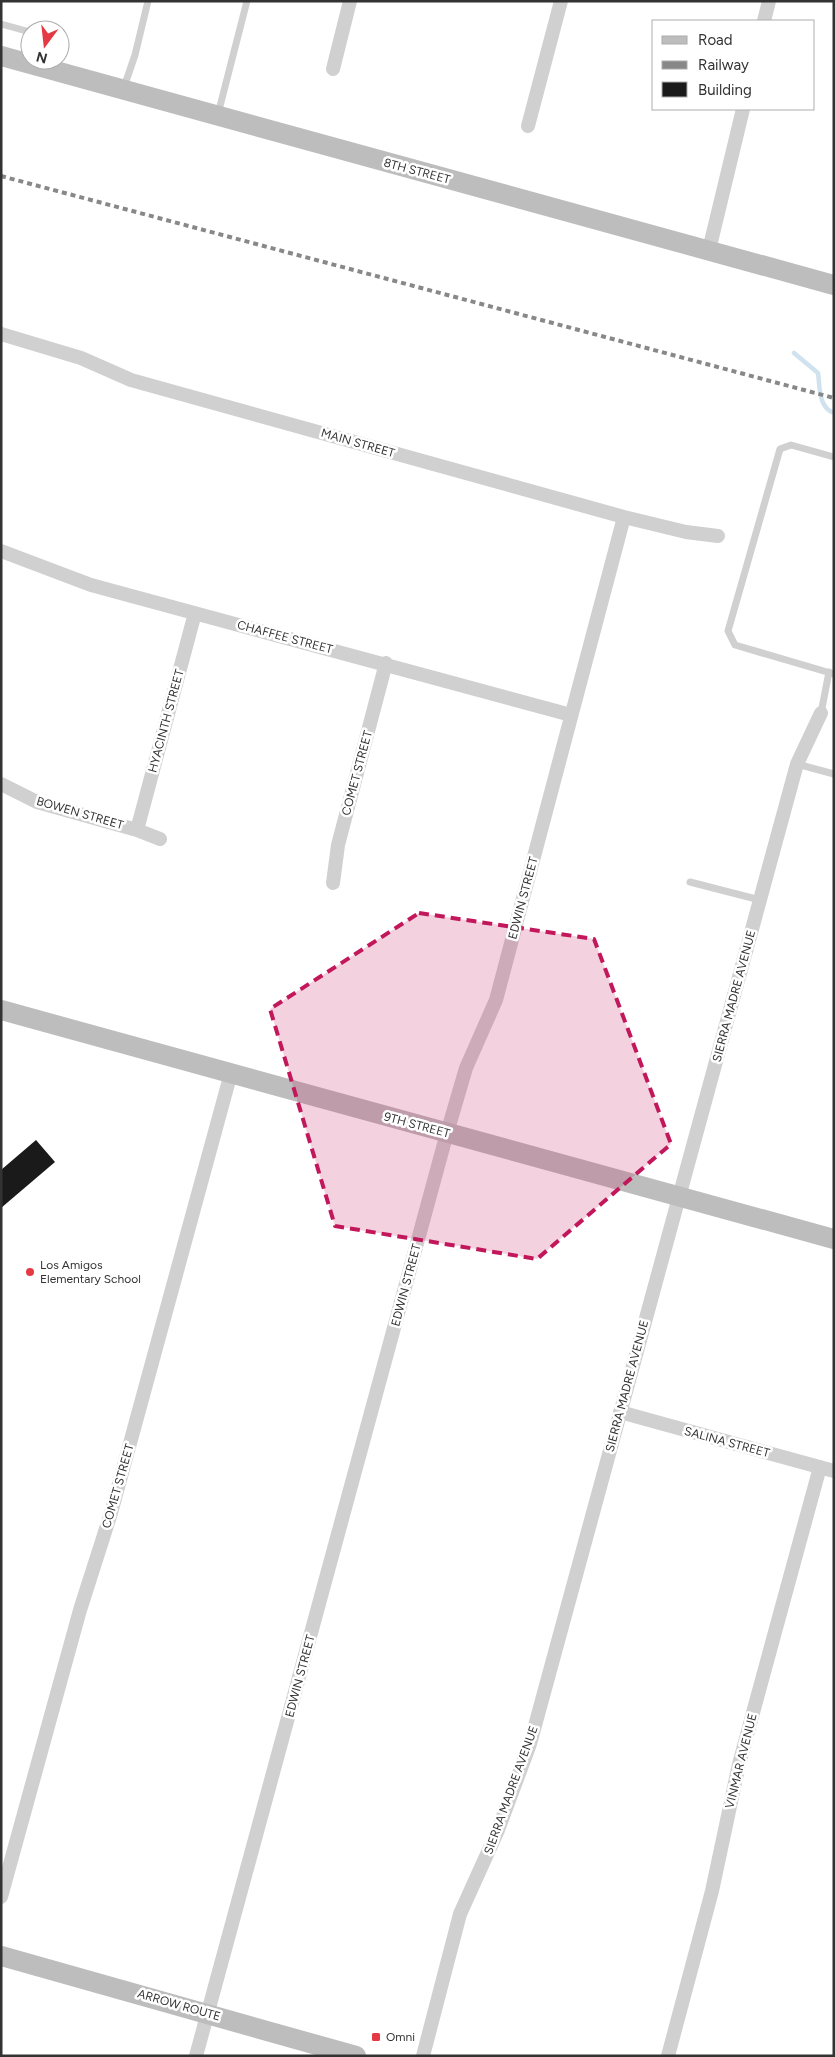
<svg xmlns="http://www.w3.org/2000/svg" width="835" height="2057" font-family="Figtree,sans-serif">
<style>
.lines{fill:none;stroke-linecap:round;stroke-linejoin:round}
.stream{stroke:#cfe2ee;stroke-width:4.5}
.building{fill:#1a1a1a}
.lane{stroke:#d0d0d0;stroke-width:7}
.street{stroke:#d0d0d0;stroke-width:14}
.secondary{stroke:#bdbdbd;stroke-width:20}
.rail{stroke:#888;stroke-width:4;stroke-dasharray:5 4;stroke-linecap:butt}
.marked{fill:#c2185b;fill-opacity:0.2;stroke:#c2185b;stroke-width:4;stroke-dasharray:10 6;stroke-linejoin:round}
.poi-dot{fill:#e63946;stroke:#fff;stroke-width:2}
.labels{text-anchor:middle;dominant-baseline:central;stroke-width:5;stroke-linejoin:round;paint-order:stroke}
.street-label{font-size:12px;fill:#333;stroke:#fff}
.poi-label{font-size:12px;fill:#333;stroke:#fff;text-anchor:start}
</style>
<rect width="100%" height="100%" fill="#fff"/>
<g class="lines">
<path class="stream" d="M794,353L818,373C820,387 818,407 834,413"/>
</g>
<path class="building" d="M36,1140L55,1162L1,1208V1170Z"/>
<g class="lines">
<path class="lane" d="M1,24L30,32
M124,87L135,55L148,1
M218,114L247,1
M834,457L791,445L780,449L728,631L735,645L834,674
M821,713L829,672
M797,764L834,774
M690,882L760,900"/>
<path class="street" d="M764,21L769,1
M333,69L350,1
M528,126L561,1
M709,250L743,109
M1,334L81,358L131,380L624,517L686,532L718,536
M1,551L91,585L571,715
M1,784L37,802L137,830L160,839
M137,830L195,613
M333,883L338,845L386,663
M620,1412L834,1471
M1,1897L80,1610L111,1513L231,1073
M196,2056L447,1133L466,1068L496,1000L624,517
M423,2056L460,1914L498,1830L530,1744L797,764L821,713
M668,2056L712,1891L739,1764L820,1467"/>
<path class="secondary" d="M1,56L834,285
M1,1010L834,1239
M1,1956L356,2056"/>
<path class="rail" d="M1,176L834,398"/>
</g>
<path class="marked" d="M419,913L594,939L671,1144L537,1259L335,1226L270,1009Z"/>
<g class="poi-dot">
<circle cx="30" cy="1272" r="5"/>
<rect x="371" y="2032" width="10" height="10" rx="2.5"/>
</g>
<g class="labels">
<g class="street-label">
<text transform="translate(417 171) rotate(15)">8TH STREET</text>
<text transform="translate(358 443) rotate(16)">MAIN STREET</text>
<text transform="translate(285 637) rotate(15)">CHAFFEE STREET</text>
<text transform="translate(166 721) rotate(-75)">HYACINTH STREET</text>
<text transform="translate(357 773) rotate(-75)">COMET STREET</text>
<text transform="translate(80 813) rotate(16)">BOWEN STREET</text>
<text transform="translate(523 898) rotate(-75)">EDWIN STREET</text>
<text transform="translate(734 996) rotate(-75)">SIERRA MADRE AVENUE</text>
<text transform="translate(417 1125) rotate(15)">9TH STREET</text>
<text transform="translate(406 1285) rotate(-75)">EDWIN STREET</text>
<text transform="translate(627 1386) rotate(-75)">SIERRA MADRE AVENUE</text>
<text transform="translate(727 1442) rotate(15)">SALINA STREET</text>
<text transform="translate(118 1486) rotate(-74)">COMET STREET</text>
<text transform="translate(300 1676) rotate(-75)">EDWIN STREET</text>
<text transform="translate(741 1761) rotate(-76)">VINMAR AVENUE</text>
<text transform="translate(511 1790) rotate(-70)">SIERRA MADRE AVENUE</text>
<text transform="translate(179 2005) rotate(16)">ARROW ROUTE</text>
</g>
<g class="poi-label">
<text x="40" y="1265">Los Amigos<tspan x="40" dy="14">Elementary School</tspan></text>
<text x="386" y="2037">Omni</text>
</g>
</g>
<rect width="835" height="2057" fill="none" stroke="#333333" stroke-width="5"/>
<rect x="652" y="20" width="162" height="90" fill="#ffffff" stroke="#adadad"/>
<rect x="662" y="36" width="25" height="8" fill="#bdbdbd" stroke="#adadad"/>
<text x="698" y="45" font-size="15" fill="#333333">Road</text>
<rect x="662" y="61" width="25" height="8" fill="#888888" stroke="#adadad"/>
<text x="698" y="70" font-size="15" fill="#333333">Railway</text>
<rect x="662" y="82" width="25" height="15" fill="#1a1a1a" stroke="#adadad"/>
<text x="698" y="95" font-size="15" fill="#333333">Building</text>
<g transform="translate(45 45) rotate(195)"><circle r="24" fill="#ffffff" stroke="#adadad"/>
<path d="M0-4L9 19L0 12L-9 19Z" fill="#e63946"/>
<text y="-8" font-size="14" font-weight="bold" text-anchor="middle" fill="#333333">N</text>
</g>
</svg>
